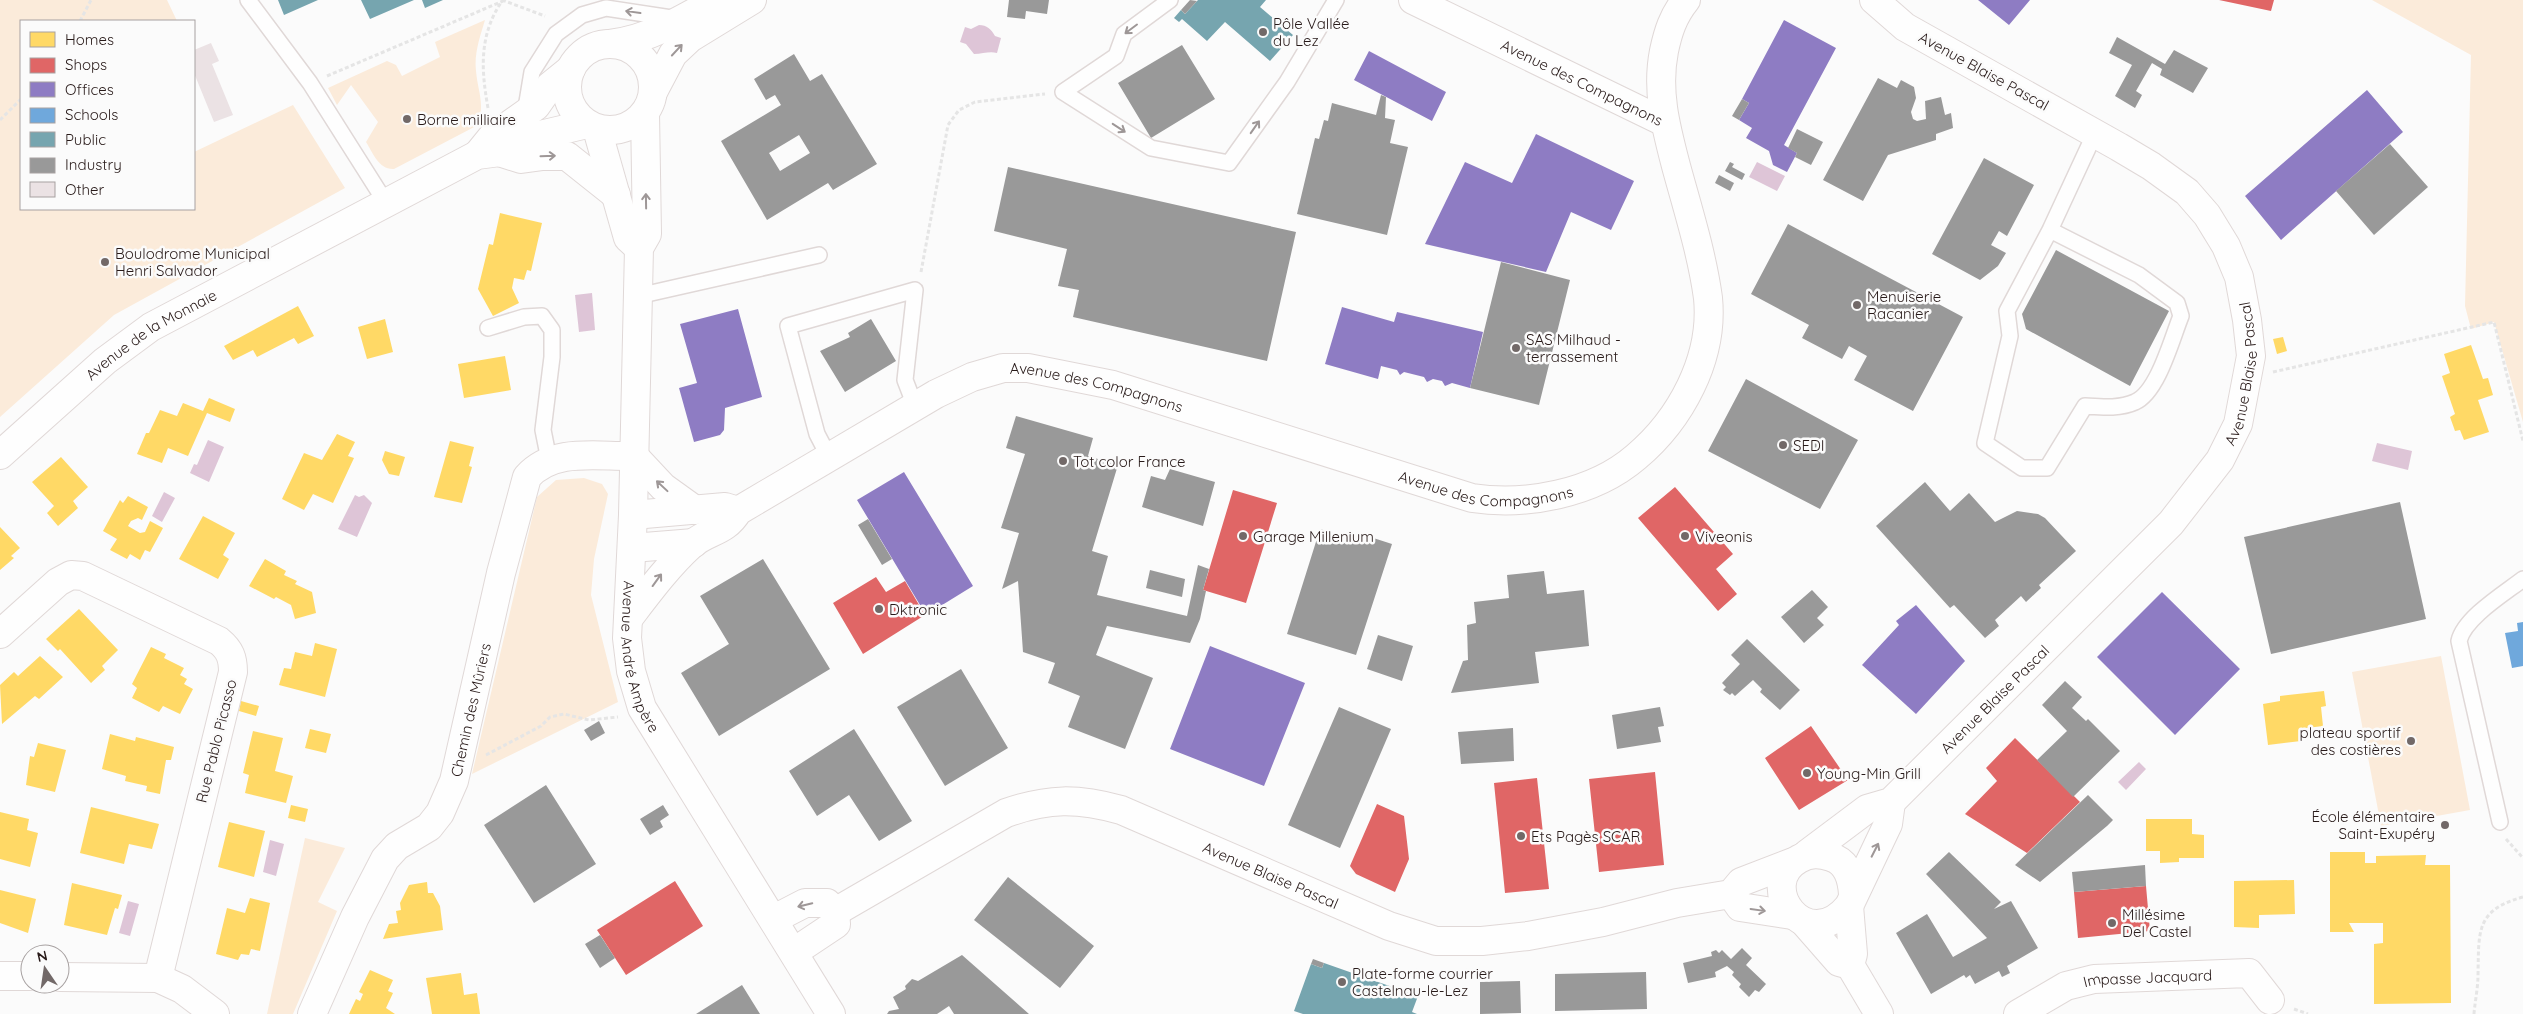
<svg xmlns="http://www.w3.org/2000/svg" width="2523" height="1014" font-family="Quicksand,sans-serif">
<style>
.green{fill:#fbebda}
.water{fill:#dec5d7}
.homes{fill:#ffd966}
.shops{fill:#e06666}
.offices{fill:#8e7cc3}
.schools{fill:#6fa8dc}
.public{fill:#76a5af}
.industry{fill:#999;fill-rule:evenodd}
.building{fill:#ebe2e4}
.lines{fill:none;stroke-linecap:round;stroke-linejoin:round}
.service-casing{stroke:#e0d8d7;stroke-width:18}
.minor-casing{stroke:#e0d8d7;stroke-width:30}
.tertiary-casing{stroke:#e0d8d7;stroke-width:30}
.path{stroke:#e5e5e5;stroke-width:3;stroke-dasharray:4 2.5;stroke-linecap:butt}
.service{stroke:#fefefe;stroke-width:15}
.minor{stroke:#fefefe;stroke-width:28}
.tertiary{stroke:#fefefe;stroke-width:28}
.oneway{stroke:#9e9797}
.poi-dot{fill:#726968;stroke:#fbfbfb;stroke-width:2}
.labels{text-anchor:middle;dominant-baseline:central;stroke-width:5;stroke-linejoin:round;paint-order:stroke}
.poi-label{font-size:15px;fill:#281a19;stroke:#fbfbfb;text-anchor:start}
.street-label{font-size:15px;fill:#281a19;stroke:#fbfbfb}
</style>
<rect width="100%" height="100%" fill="#fbfbfb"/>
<path class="green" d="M0,0H167L177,21H21V209H194V152L293,105L345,188L114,315L0,417Z
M2372,0H2523V422L2494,322L2471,329L2465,306L2471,55Z
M485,20C480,37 474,53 476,71C478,93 485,102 478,125L394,169C379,170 373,153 366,142L378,122L351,85L337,105L328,88L387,61L396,65L402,76L440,57L435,42Z
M584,478L602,484L608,494L594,559L591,595L618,702L472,774L537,497L556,480Z
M2441,656L2470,810L2381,826L2352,672Z
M305,838L345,848L318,902L337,911L293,1014H267Z"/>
<path class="water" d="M979,25C987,25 991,29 995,36L1001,38L997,53C989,51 983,54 974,54L966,44L960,42L965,27L971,29Z
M1757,162L1785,176L1777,191L1749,177Z
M592,293L595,330L579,332L575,295Z
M208,440L224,447L209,482L190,473L194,464L197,465Z
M2377,443L2412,451L2408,470L2372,461Z
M164,492L175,498L162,522L152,516Z
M355,495L359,497L364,495L372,503L357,537L338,529Z
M2139,762L2146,769L2126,790L2118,782Z
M270,840L284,844L276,876L263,872Z
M128,901L139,904L130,936L119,933Z"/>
<path class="homes" d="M500,213L542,223L531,271L527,270L524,280L514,278L512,288L519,303L493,316L478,289L489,244L493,245Z
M298,306L314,336L298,344L294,338L257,357L253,350L233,360L224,346Z
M385,319L393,352L367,359L358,327Z
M2283,337L2287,351L2277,354L2273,339Z
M2471,345L2483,379L2488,378L2493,395L2478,400L2489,432L2464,440L2460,430L2455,431L2450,417L2455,414L2442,376L2450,373L2444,354Z
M505,356L511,390L464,398L458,364Z
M209,398L235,409L230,422L207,413L188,456L168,448L162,463L137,454L146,433H149L160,410L177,416L183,403L203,411Z
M337,434L355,442L348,456L354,458L333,503L313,494L304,510L282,499L304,453L322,460Z
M450,441L474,447L469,466L472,467L462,503L434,497Z
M385,451L405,457L399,476L389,474L382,460Z
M61,457L88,487L73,501L78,508L58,526L47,513L54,506L32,482Z
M128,496L148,507L142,520L138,518L131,521L128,526L140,533L145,532L150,521L163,528L150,552L145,550L140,560L130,554L127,559L110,550L117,539L103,531L120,500L123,503Z
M203,516L235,533L223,555L229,559L218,579L179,559Z
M0,527L20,548L11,556L14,558L0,570Z
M265,559L286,571L284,575L297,581L295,584L312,592L316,613L295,619L291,605L276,597L274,599L249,586Z
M79,609L118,650L102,666L105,670L91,683L60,649L58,651L46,639Z
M315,643L337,649L325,697L279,685L284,668L291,669L295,652L312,656Z
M151,647L166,654L164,658L184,668L180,675L187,679L184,684L193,689L180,714L163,706L159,712L132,698L137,688L132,684Z
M40,656L63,677L39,699L35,696L2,724L0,685L14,672L18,676Z
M2324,691L2326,706L2321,707L2323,726L2299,729L2301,741L2268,745L2263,704L2280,701V696Z
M241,701L259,706L256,716L239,711Z
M310,729L331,734L326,753L305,748Z
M253,731L283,738L275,771L293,776L286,803L245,793L249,775L243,773Z
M110,734L135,741L136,737L174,747L171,760H166L160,794L146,791L147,786L125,781L126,776L102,769Z
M38,743L66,750L55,792L26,785L30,756L34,757Z
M291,805L308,809L305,822L288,818Z
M91,807L159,824L152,849L129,844L124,864L80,853Z
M0,812L29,819L27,830L38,833L30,867L0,859Z
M2146,819H2192V834L2204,835V858H2179V862L2160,863V851H2146Z
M229,822L265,831L254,877L218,867Z
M2330,852H2365V863H2376V856L2426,855L2425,865H2450L2451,1003L2374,1004V944L2383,943V923H2349L2354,932H2330Z
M2294,880L2295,914L2259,915V928L2234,927V881Z
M427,882L428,893H433L440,906L443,930L383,939L389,924L398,923L396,911L401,910L400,903L409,885Z
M72,883L122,895L118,909L115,908L107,935L64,925Z
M0,890L36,899L28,933L0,923Z
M250,898L270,903L260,951L251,949L249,955L241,954L238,960L216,954L227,908L245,913Z
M370,970L393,980L388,991L393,993L386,1008L395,1014H349L356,999L360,1001L363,994L359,992Z
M461,973L464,995L477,993L480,1014H432L426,978Z"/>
<path class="shops" d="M2219,0H2274L2271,11Z
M1675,487L1733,554L1716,569L1737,594L1718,611L1638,518Z
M1233,490L1277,503L1246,603L1203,590Z
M876,577L886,592L905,581L925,615L863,654L833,603Z
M1811,726L1848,780L1799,810L1765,758Z
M2015,738L2080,802L2027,853L1965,814L1997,781L1986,768Z
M1655,772L1664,865L1599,872L1589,779Z
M1537,778L1549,889L1505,893L1494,783Z
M1377,804L1404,816L1409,859L1395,892L1356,874L1350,866Z
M675,881L703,926L626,975L597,930Z
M2146,886L2150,931L2078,938L2074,892Z"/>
<path class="offices" d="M1978,0H2030L2009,25Z
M1784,20L1836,48L1784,145L1797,153L1787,172L1773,165L1769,151L1746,138L1752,128L1739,120L1749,103L1742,99Z
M1369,51L1446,92L1432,121L1354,80Z
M2367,90L2403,132L2281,240L2245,196Z
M1536,134L1634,181L1611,230L1571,212L1546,272L1425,244L1465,162L1512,183Z
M1342,307L1394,322L1397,312L1483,332L1470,388L1452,383L1445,386L1442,381L1433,379L1427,382L1424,377L1404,372L1400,375L1397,370L1381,366L1378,379L1325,364Z
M738,309L762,397L725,408L724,430L720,435L694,442L679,388L697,383L680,324Z
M904,472L973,586L926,615L857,500Z
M2162,592L2240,669L2175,735L2097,657Z
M1916,605L1965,661L1916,714L1862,665L1899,625L1896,621Z
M1210,646L1305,683L1264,786L1170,749Z"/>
<path class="schools" d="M2523,622V666L2512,668L2505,633L2518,631L2517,623Z"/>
<path class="public" d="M278,0H318L284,15Z
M361,0H414L370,19Z
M422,0H443L425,8Z
M1198,0H1266L1260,7L1293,35L1270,61L1225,22L1207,41L1182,19L1179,22L1174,18L1181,10L1185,14Z
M1324,963L1418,996L1412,1012L1417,1014H1303L1294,1011L1311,964L1322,968Z"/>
<path class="industry" d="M1009,0H1049L1047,14L1026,11L1025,19L1007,17Z
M1190,0L1197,1L1185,14L1181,10Z
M2117,37L2165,64L2174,50L2208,68L2193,93L2160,75L2162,69L2152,63L2136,91L2142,95L2135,108L2115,96L2132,65L2109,53Z
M1182,45L1215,99L1151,138L1118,83Z
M794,54L810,81L822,74L877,164L833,190L828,183L767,220L721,141L781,105L775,95L766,100L754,79ZM799,135L810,153L780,171L769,153Z
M1878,78L1897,88L1901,80L1914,87L1916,98L1911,112L1913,119L1917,121L1926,119L1925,101L1941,97L1945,115L1951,113L1953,128L1936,134V140L1888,155L1863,201L1823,180Z
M1381,95L1386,97L1385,118L1395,120L1390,143L1408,147L1387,235L1297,214L1315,138L1319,139L1324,120L1328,121L1332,103L1376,115Z
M1742,99L1749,103L1739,120L1732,116Z
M1797,129L1823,142L1811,165L1795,157L1797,153L1788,148Z
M2390,144L2428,187L2374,235L2336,191Z
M1984,158L2034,185L2007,236L1999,231L1991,245L2006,253L1998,266L1980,280L1932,254Z
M1730,162L1734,164L1732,167L1745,174L1742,180L1725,171Z
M1008,167L1296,232L1267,361L1073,317L1079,290L1058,286L1067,249L994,231Z
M1719,175L1734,183L1730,191L1715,183Z
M1788,224L1963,317L1913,411L1854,380L1867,356L1849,346L1842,359L1802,338L1809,325L1751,294Z
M2056,250L2169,311L2130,386L2026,329L2022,314Z
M1501,262L1570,280L1539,405L1470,388Z
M871,319L896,361L845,392L820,351L850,337L848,333Z
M1746,379L1858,440L1820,509L1708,451Z
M1016,416L1093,438L1088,456L1118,465L1092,551L1108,556L1097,595L1187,616L1198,565L1209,569L1203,590L1206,591L1200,619L1190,643L1107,626L1096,655L1153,678L1125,749L1068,727L1080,696L1048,683L1055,663L1023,652L1018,581L1002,589L1019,533L1001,528L1025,454L1006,448Z
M1170,469L1215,482L1203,526L1142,507L1151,476L1165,480Z
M1925,482L1950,511L1969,493L1995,522L2017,511L2038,514L2045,518L2076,551L2039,585L2041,588L2026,602L2021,596L1995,620L1999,626L1985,638L1954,605L1950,608L1876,526Z
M2400,502L2426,619L2271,654L2244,537Z
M868,519L892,559L882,565L858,525Z
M1320,529L1362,542L1364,535L1392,544L1356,655L1287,634Z
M763,559L830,669L719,736L681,673L729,644L700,596Z
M1150,570L1185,579L1182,597L1146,588Z
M1544,571L1547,594L1584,590L1589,646L1535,652L1539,683L1451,693L1463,661L1468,660L1467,625L1476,623L1474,602L1509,598L1507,575Z
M1812,590L1828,607L1817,618L1824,625L1804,643L1781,617Z
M1378,635L1413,646L1402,681L1367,669Z
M1747,639L1800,690L1780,710L1760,692L1762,689L1753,680L1735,696L1732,693L1730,695L1723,690L1726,687L1722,683L1740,664L1731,655Z
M961,669L1008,748L945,786L897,707Z
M2065,681L2082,697L2072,708L2086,721L2088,719L2120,751L2073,797L2037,760L2067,731L2042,705Z
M1339,707L1391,729L1340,848L1288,825Z
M1660,707L1664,726L1658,727L1661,742L1617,749L1612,715Z
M599,721L605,733L591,741L584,730Z
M1513,728L1514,761L1461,764L1458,732Z
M854,729L912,821L879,841L849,795L817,816L789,771Z
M546,785L596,864L534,903L484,825Z
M2088,795L2113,820L2107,826L2040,882L2015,865Z
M663,805L669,815L660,821L663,827L650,835L640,819Z
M1949,852L2001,902L1994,909L2011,901L2038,948L2007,966L2010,973L2002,977L1999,971L1975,984L1970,975L1966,978L1964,975L1931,994L1896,933L1927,914L1953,957L1987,938L1926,874Z
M2145,865L2146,886L2074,892L2072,872Z
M1008,877L1094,946L1060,988L974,920Z
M600,935L615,958L600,968L585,944Z
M1742,948L1752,958L1746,965L1766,984L1759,992L1755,990L1749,997L1739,987L1741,984L1732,975L1734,972L1727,966L1715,972L1716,977L1688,983L1683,963L1712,956L1711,952L1716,950L1719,953L1722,950L1731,959Z
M962,955L1029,1014H954L949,1006L937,1014H887L889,1011L899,1009L893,997L906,989L905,986L912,979L918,981Z
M1313,959L1324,963L1322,968L1311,964Z
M1646,972L1647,1009L1555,1011V974Z
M1520,981L1521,1013L1480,1014V982Z
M742,985L760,1014H696Z"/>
<path class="building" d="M211,43L219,61L212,64L233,115L214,122L194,73V50Z"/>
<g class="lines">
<g class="service-casing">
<path id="service" d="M248,0L310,83L386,203
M1170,0L1124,34L1116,56L1063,92L1151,148L1229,163L1287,82L1336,0
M525,114L532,72L556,34L582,15L606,8L678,19
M2050,230L2139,275L2177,303L2181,316C2172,338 2158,392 2135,402C2120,409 2101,407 2085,406L2047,468H2022L1985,443L2010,336L2007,311L2050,230L2095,133
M638,296L819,255
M488,328L524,317L542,316L552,330V357L543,430L549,460
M829,457L817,434L788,326L915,290L905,380L915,406
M2500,822L2459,641C2464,618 2505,593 2523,579"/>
</g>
<g class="minor-casing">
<g id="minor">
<path id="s1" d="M1413,0L1664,122"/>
<path id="s2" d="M645,113L647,234L639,248L633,515L627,638L631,671L642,708L831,1014"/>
<path d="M597,129L628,238L639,248"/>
<path d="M633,515L725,507L738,511"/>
<path d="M632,548L694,543"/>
<path id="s3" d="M628,619C648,593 667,567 691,545C708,530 725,533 738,511L936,394L972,377L1003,368H1028L1113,385L1472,498C1526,506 1593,494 1636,457C1680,420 1714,359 1708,298C1702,254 1688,210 1676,166C1666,128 1656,91 1664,51C1668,32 1673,16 1686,0"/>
<path d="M0,634L58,582L71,575L83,576L219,641C230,650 233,658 233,672L158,978"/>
<path id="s4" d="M1807,854L1867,809L1891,802L2171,523L2220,460L2238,424L2251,356L2247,320L2239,277L2226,246L2207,215L2187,192L2151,166L2119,147L1905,27L1874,0"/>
<path d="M1731,894L1740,907L1792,915"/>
<path d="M1853,894C1852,879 1848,862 1831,857C1819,853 1810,853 1799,859C1754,884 1806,958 1849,906L1888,824L1891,802"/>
<path d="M1849,906L1853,954L1850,965"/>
<path id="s5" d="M835,912L1006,813C1049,798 1077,798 1121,810L1389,926L1436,941H1482L1528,936L1603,922L1677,903L1731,894L1741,882L1793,862"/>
<path d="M774,919L805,903H827L835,912L836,924L794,952"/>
<path d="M1804,922L1839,962L1850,965L1879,1014"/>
<path d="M0,976H30"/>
<path d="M60,977L158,978L182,989L215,1014"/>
<path id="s6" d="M312,1014L355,917L385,859L397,846L429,827L440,813L454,781L501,573L527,477C554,447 597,457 634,456L663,487L695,510"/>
<path id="s7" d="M2018,1014L2066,986L2094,979L2249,973L2270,1000"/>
</g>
</g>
<g class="tertiary-casing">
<g id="tertiary">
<path d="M610,44C649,39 682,20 716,0"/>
<circle cx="610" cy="87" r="43"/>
<path d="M653,92L673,54L690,38L752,0"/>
<path d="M502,153L521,159L543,156H567L616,195"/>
<path d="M478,154L491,138L536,106L550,86L571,69"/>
<path id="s8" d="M0,455L105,361L151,327L477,155L500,152L536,136L587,124"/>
</g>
</g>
<path class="path" d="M502,0L545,16
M80,21L91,0
M327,76L503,1
M488,108C481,69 479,35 502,1
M0,120L21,99
M921,272L948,125L959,110L975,102L1045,94
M2273,372L2494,322L2523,441
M486,755L541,726L550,717L564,714L589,720L618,717
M2506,839L2523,858
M2294,1009L2308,1014
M2474,1014C2475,1001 2478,988 2478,975C2479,932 2475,910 2523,897"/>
<use href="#service" class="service"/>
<use href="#minor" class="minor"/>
<use href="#tertiary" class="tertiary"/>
</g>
<defs><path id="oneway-shaft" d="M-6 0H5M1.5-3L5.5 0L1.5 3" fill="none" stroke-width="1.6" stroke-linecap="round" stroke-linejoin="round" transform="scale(1.25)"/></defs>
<g class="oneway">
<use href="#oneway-shaft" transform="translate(633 12) rotate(-172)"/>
<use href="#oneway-shaft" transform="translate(1131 29) rotate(143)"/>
<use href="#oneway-shaft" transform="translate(677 50) rotate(-47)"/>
<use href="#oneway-shaft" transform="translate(1255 127) rotate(-55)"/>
<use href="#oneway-shaft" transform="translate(1119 128) rotate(33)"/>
<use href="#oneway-shaft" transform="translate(548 156) rotate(-2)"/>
<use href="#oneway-shaft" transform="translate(646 201) rotate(-91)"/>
<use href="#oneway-shaft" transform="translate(662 486) rotate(-137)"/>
<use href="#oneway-shaft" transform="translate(657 580) rotate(-54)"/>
<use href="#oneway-shaft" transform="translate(1875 850) rotate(-63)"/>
<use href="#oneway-shaft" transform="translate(805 905) rotate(166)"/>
<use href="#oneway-shaft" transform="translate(1758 910) rotate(8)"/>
</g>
<g class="poi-dot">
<circle cx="1263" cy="32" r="5"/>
<circle cx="407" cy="119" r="5"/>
<circle cx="105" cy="262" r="5"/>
<circle cx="1857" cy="305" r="5"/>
<circle cx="1516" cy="348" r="5"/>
<circle cx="1783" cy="445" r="5"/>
<circle cx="1063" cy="461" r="5"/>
<circle cx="1243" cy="536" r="5"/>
<circle cx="1685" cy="536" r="5"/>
<circle cx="879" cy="609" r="5"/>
<circle cx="2411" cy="741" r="5"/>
<circle cx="1807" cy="773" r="5"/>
<circle cx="2445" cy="825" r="5"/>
<circle cx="1521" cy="836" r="5"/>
<circle cx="2112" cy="923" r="5"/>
<circle cx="1342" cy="982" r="5"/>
</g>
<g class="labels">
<g class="poi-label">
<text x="1273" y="23">Pôle Vallée<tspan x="1273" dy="17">du Lez</tspan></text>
<text x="417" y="119">Borne milliaire</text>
<text x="115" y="253">Boulodrome Municipal<tspan x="115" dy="17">Henri Salvador</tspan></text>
<text x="1867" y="296">Menuiserie<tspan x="1867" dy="17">Racanier</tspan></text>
<text x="1526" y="339">SAS Milhaud -<tspan x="1526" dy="17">terrassement</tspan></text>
<text x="1793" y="445">SEDI</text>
<text x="1073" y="461">Tot color France</text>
<text x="1253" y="536">Garage Millenium</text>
<text x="1695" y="536">Viveonis</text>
<text x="889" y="609">Dktronic</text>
<text x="2401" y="732" text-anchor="end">plateau sportif<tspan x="2401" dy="17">des costières</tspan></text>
<text x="1817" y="773">Young-Min Grill</text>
<text x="2435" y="816" text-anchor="end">École élémentaire<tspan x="2435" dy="17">Saint-Exupéry</tspan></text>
<text x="1531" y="836">Ets Pagès SCAR</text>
<text x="2122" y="914">Millésime<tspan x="2122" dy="17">Del Castel</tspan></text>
<text x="1352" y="973">Plate-forme courrier<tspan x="1352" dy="17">Castelnau-le-Lez</tspan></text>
</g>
<g class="street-label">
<text transform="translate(1984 71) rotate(29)">Avenue Blaise Pascal</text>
<text stroke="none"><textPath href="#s1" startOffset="188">Avenue des Compagnons</textPath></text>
<text stroke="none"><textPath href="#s8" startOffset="194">Avenue de la Monnaie</textPath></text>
<text stroke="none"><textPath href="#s4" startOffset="666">Avenue Blaise Pascal</textPath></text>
<text stroke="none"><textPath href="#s3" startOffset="554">Avenue des Compagnons</textPath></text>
<text stroke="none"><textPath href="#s3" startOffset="959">Avenue des Compagnons</textPath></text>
<text stroke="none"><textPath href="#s2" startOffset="548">Avenue André Ampère</textPath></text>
<text stroke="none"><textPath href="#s4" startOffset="246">Avenue Blaise Pascal</textPath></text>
<text stroke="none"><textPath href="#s6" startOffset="352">Chemin des Mûriers</textPath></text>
<text transform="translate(216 741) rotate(-76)">Rue Pablo Picasso</text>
<text stroke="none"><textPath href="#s5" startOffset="478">Avenue Blaise Pascal</textPath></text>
<text stroke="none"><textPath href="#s7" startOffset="138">Impasse Jacquard</textPath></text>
</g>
</g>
<rect x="20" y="20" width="175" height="190" fill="#fbfbfb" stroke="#a7a1a1"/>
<rect x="30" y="32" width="25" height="15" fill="#ffd966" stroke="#a7a1a1"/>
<text x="65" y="45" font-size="15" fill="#281a19">Homes</text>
<rect x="30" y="58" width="25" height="15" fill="#e06666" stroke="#a7a1a1"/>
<text x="65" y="70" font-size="15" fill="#281a19">Shops</text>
<rect x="30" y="82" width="25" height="15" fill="#8e7cc3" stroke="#a7a1a1"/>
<text x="65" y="95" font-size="15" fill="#281a19">Offices</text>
<rect x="30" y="108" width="25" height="15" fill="#6fa8dc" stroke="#a7a1a1"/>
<text x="65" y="120" font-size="15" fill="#281a19">Schools</text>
<rect x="30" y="132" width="25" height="15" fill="#76a5af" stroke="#a7a1a1"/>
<text x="65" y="145" font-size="15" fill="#281a19">Public</text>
<rect x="30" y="158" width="25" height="15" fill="#999999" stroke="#a7a1a1"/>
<text x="65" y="170" font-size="15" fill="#281a19">Industry</text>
<rect x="30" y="182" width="25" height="15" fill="#ebe2e4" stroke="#a7a1a1"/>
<text x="65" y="195" font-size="15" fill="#281a19">Other</text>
<g transform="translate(45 969) rotate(347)"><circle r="24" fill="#fbfbfb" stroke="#a7a1a1"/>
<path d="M0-4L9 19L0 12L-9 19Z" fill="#726968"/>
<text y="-8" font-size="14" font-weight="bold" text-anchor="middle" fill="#281a19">N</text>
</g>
</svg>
